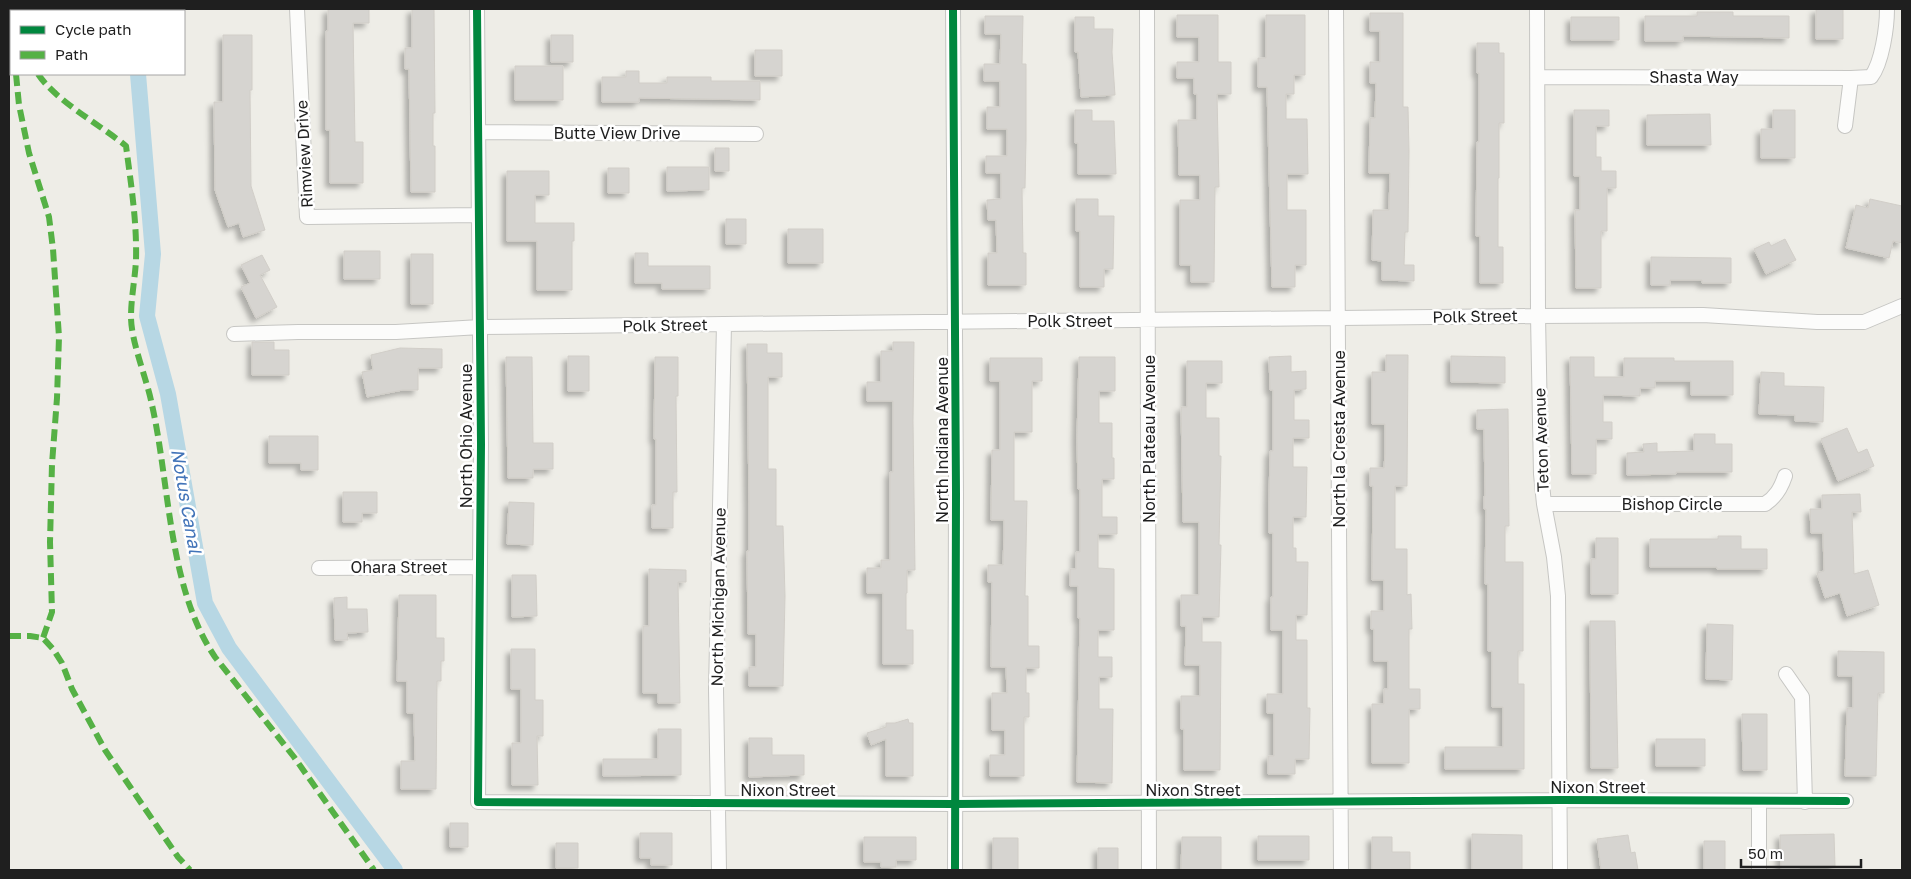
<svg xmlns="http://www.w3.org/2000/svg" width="1911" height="879" font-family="'Golos Text',sans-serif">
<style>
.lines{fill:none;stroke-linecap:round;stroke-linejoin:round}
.canal{stroke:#b7d7e4;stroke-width:16}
.building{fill:#d6d4d0;stroke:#d1cec8;filter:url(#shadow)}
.street-casing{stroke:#c6c6c3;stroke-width:16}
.street{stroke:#fcfcfb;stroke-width:14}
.quiet{stroke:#55b145;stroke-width:6;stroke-dasharray:12 6;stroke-linecap:butt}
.cycleway-casing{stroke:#fff;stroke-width:11}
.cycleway{stroke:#00873e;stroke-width:8}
.labels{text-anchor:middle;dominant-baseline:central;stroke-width:5;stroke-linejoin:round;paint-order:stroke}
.street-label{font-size:16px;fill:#1f1f1f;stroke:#fff}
.water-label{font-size:18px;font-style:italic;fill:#4173b8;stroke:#fff}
</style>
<defs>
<filter id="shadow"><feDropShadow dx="-4.5" dy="4.5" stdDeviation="2.5" flood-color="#0004"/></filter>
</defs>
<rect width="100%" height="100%" fill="#eeede7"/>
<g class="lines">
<path class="canal" d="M118,9L119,11
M138,74L153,254L147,316L168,394L205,603L229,648L395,870"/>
</g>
<path class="building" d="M328,9H369V23H353L355,142H363V183H330V130H326V31H328Z
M412,9H434L435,113H433V146H435V192H411L409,69H405V48H412Z
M1816,9H1843V39H1816Z
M1697,12H1733V16H1789V38L1683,36V41H1645V16H1697Z
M1370,13H1403V107H1408L1409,151L1408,232H1405L1404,265H1414V281L1382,280V261L1372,260L1373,210H1389L1390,173H1369L1370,118H1375L1376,83H1370V62H1380V31H1370Z
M1177,15H1218V62H1231V94H1217L1219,187H1215L1214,282H1191V265H1180V200H1200V175H1179L1178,120H1197V94H1194V78H1177V62H1199V37H1177Z
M1266,15H1305V75H1294V94H1286V119H1307L1308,174H1287V210H1306V265H1295V287H1272L1267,87H1258V58H1266Z
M985,16H1023L1022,64H1026V140L1025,188H1022L1023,253H1026V285H988V253H997L996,220H988L987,200L1001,199V173H986V156H1007V129H987V107H1000V81H984V64H1000L1001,34H985Z
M1075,17H1094V29H1113L1112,52L1115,95L1081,97L1078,52H1075Z
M1571,17H1619V40H1571Z
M223,35H252V90H250L251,186L265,230L243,237L239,223L228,227L215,190L214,102H223Z
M551,35H573V62H551Z
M1477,43H1499V53H1504V123H1499V178H1498V247H1503V283H1480V236H1476L1477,142H1479V73H1477Z
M755,50H782V76H755Z
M515,66H563V100H515Z
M626,71H639V83H667V77H711V81H760V100L639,98V102H602V77H626Z
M1075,110H1092V121H1114L1116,174H1078V143H1075Z
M1574,110H1609V126H1596V157H1601V171H1616V188H1607V231H1601V288H1576L1575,210H1580V176H1574Z
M1773,110H1795V158H1761V129H1773Z
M1710,114L1711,145H1647V115Z
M715,148H729V171H715Z
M667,167H709V190L667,191Z
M608,168H629V193H608Z
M507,171H549V195H535V223H574V241H572V290H537V241H507Z
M1076,199H1098V216H1114L1113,269H1104V287H1080V231H1076Z
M1870,199L1902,206V243L1893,241L1889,258L1846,248L1856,205L1868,208Z
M726,219H746V244H726Z
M788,229H823V263H788Z
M1785,239L1796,260L1766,274L1754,249L1769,242L1771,246Z
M344,251H380V279H344Z
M635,253H648V266H710V289H662V283H635Z
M411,254H433V304H411Z
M262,255L270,270L260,275L277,307L256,318L241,287L250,283L241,265Z
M1651,257L1731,258V283H1702V280H1670V285H1651Z
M252,342H274V350H289V375H252Z
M893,342H914L913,421L915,570H907V593H906V630H913V664H883V593H867V568H881V560H890V472H893V401H867V382H881V351H893Z
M747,344H767V353H782V377H768V469H776V526H783L785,596L783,686H749V667H756V634H748L747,551H749V505Z
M400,348L442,349V368H418V390H403L367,397L362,372L373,370L371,355Z
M1386,355H1408L1407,486H1395V549H1407V595L1411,594L1412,629H1409V689H1420V709H1409V763H1372V704H1384V689H1388V661H1374V629H1371V611H1384V580H1372L1373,486H1370V468H1384L1385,453V424H1372V372H1386Z
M568,356H589V391H568Z
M1291,356V372L1306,371V389L1294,390V420H1309V438H1293V467H1307L1306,517H1293V548H1296V562H1308L1307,615H1296V640H1307V708H1310L1309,759H1295V774H1268V756H1274V713H1267V694H1283V630H1271V597H1273V533H1269V501L1270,451H1273V390H1270L1269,357Z
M1451,356L1505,357V383L1451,382Z
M506,357H532L533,443H553V469H533V478H508Z
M655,357H678V396H676L677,492H673V528H652V505H656V439H654Z
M1079,357H1115V391H1099V423H1112V458H1114V479H1102V517H1117V534H1098V568L1114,569V630H1098V657H1112V677H1099V709H1113L1112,783L1077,782L1080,618H1078V586H1070V569H1076V552H1080V489H1078L1077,438Z
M1570,357H1594V377H1624V358H1674V361H1733V395H1691V381H1655V388H1640V396L1603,395V422H1612V439H1596V474H1572Z
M990,358H1042V381H1032V432H1014V501H1027L1025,596H1028V646H1039V668H1026V693H1029V717H1024V776H990V755H1005V730H992V693H1007L1006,667H991L992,582H988V565H1003L1004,534V520H991L992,450H1000V381H990Z
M1187,361H1222V383H1206V418H1219V456H1221L1219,545H1221L1219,617H1202V642H1221L1220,770H1184V729H1181V696H1200V665H1185L1186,626H1181V595H1199V522H1183L1181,407H1187Z
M1761,372L1784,373V386L1824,387L1823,422L1795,421V415L1759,414Z
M1508,409L1509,526H1505V562H1523V651H1518V684H1524V769H1445V747H1503V707H1492V651H1488V584H1485L1486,509H1484V496H1485L1484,429H1477V410Z
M1847,428L1858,453L1867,449L1874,466L1838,481L1821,439Z
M1694,434H1715V444H1732V472H1676V474L1627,475V453L1644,452L1643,444L1657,443V452L1694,451Z
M269,436H318V470H301V463H269Z
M343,492H377V513H362V522H343Z
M1860,494L1861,512H1852L1854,574L1868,570L1879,605L1847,616L1840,593L1825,598L1817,573L1824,571L1823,533H1811L1810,509H1822V495Z
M509,502L534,503L533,545L507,544Z
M1718,536H1741V549H1767V569H1717V567H1650V539H1718Z
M1596,538H1618V594H1591V559H1596Z
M649,569L686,570V582H678L680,703H658V693H643V626H649Z
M512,575H536L537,616L512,617Z
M399,595H436V638H444V661H441V681H437L436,789H401V761H415L414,713H407V681H397Z
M347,597V609H367L368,632L347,633L348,640H335L334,598Z
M1590,621H1615L1618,768H1591Z
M1707,624L1733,625L1732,680L1706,679Z
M511,649H535V700H543V736H537L538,785H512V743H521V689H511Z
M1838,651L1884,652V693H1878L1876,776H1845L1847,708H1853V676H1838Z
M1742,714H1767V770H1743Z
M908,719L909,723H913V776H886V739L871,745L867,733L886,727V723H895Z
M658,729H681V775L603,776V759H658Z
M749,738H772V755H804V775L749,777Z
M1656,739H1705V766H1656Z
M450,823H468V847H450Z
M640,833H672V865H651V858H640Z
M1472,834L1522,835V870H1472Z
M1834,834L1835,866L1799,867V870H1781L1780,835Z
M1628,835L1631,853L1635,852L1638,870H1601L1597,839Z
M1258,836H1309V860H1258Z
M864,837H916V860H896V867H881V862H864Z
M1182,837H1221V870H1181Z
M1372,837H1392V852H1410V869L1372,870Z
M993,838H1018V870H993Z
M1704,841H1725V870H1704Z
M556,843H578V868H556Z
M1098,848H1118V870H1098Z"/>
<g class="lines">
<g class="street-casing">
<path id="street" d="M297,9L307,217L479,215
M477,9L481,444L478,802L955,804L1560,800L1846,801
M953,9L956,493L955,870
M1147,9L1149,870
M1336,9L1341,870
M1537,9L1538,316L1541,474L1544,504L1554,557L1558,596L1560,870
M1538,77L1851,78
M1845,126L1851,78L1871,77C1882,63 1887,27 1887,9
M478,132L756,134
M234,334L298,332H396L480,327L724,324L1538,316L1703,315L1817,322H1864L1902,306
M1544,504H1765C1776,497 1781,488 1785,476
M319,568L480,567
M1786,674L1802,697L1805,802
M1759,801V870
M719,870L716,689L724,324"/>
</g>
<use href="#street" class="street"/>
<path class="quiet" d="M9,53H11
M16,74L19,105L29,153L49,217L53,249L59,337L57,398L52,464L50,542L52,612L43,638
M38,74C56,101 99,124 126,146C131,184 137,222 136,260C135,279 131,298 131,317C131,342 147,379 152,405C170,485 168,588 215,657L294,757L374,870
M9,636H30L43,638L53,649L62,663L72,689L105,750L178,857L190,870"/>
<g class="cycleway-casing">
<path id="cycleway" d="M477,9L481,444L478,802L955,804L1560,800L1846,801
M953,9L956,493L955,870"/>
</g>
<use href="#cycleway" class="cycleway"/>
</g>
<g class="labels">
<g class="street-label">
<text x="1694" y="77">Shasta Way</text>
<text x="617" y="133">Butte View Drive</text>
<text transform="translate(304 154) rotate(-93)">Rimview Drive</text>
<text transform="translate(1475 316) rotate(-1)">Polk Street</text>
<text x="1070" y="321">Polk Street</text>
<text transform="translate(665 325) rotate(-1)">Polk Street</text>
<text transform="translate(466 436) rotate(-90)">North Ohio Avenue</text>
<text transform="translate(1149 439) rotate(-90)">North Plateau Avenue</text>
<text transform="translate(1339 439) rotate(-90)">North la Cresta Avenue</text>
<text transform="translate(942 440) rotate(-90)">North Indiana Avenue</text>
<text transform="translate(1541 440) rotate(-92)">Teton Avenue</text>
<text x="1672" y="504">Bishop Circle</text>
<text x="399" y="567">Ohara Street</text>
<text transform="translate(718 597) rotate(-89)">North Michigan Avenue</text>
<text x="1598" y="787">Nixon Street</text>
<text x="788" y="790">Nixon Street</text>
<text x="1193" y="790">Nixon Street</text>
</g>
<g class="water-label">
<text transform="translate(187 501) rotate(80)">Notus Canal</text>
</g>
</g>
<rect width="1911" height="879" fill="none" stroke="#1f1f1f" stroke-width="20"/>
<rect x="10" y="10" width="175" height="65" fill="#ffffff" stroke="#a5a5a5"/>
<rect x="20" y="26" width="25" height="8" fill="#00873e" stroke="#a5a5a5"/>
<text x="55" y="35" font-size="15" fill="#1f1f1f">Cycle path</text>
<rect x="20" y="51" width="25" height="8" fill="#55b145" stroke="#a5a5a5"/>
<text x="55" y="60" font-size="15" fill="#1f1f1f">Path</text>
<path d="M1741 859v8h120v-8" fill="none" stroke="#1f1f1f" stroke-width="2.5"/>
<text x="1748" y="859" font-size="15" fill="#1f1f1f" stroke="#ffffff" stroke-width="4" paint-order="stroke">50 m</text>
</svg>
